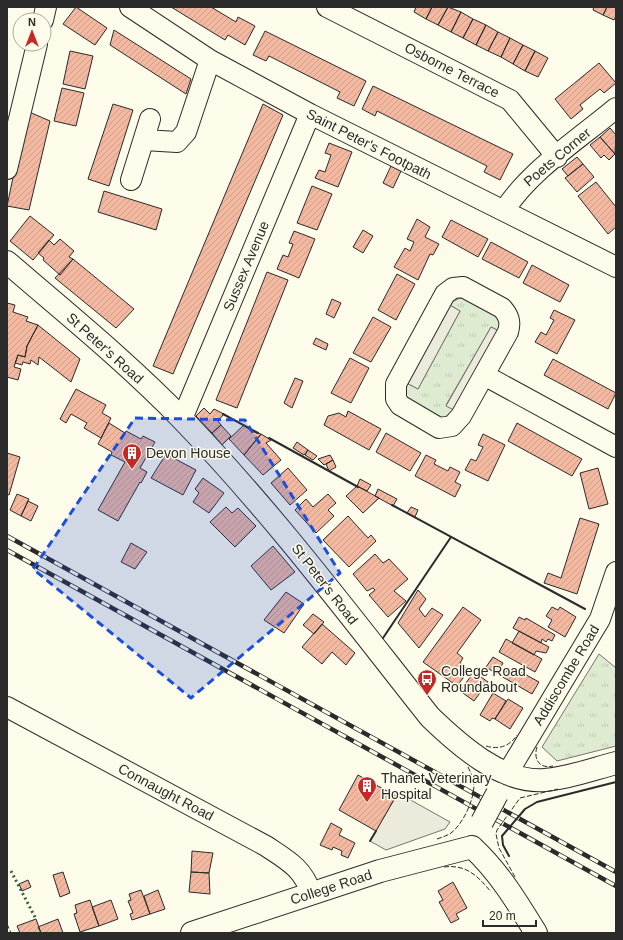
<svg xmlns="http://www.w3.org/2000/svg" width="623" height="940" font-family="Arial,sans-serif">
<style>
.grass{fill:url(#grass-tufts);stroke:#74746e}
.parking{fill:#eceadb;stroke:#74746e}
.building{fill:url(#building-hatch);stroke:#2b2b2b}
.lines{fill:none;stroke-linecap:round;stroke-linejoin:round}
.minor-casing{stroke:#2b2b2b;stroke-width:22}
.major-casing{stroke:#2b2b2b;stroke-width:24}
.minor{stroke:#fdfbea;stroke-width:20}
.major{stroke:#fdfbea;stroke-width:22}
.rail-casing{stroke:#2b2b2b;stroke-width:4.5}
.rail{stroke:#fdfbea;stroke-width:3;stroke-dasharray:9;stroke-linecap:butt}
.major-bridge-casing{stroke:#2b2b2b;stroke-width:24;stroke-linecap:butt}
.major-bridge{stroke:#fdfbea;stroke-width:22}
.hedge{stroke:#34623c;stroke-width:3;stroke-dasharray:2 3;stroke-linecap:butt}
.fence{stroke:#2b2b2b;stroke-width:1;stroke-dasharray:5 2;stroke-linecap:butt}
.wall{stroke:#2b2b2b;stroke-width:2}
.marked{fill:#1d4ed8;fill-opacity:0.2;stroke:#1d4ed8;stroke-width:3;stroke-dasharray:8 5;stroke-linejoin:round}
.labels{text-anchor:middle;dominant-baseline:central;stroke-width:3;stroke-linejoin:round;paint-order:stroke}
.street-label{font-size:14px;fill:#2b2b2b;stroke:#fdfbea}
.poi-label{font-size:14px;fill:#2b2b2b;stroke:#fdfbea;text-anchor:start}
</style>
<defs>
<pattern id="grass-tufts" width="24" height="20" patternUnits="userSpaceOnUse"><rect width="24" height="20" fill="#deebd1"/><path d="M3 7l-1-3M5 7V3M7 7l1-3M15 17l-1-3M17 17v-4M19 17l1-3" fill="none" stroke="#bfcab4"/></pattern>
<pattern id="building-hatch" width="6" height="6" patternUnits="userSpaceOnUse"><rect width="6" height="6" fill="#f2b8a0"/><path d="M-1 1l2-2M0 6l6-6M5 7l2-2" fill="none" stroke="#d09e8a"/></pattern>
</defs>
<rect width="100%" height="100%" fill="#fdfbea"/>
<path class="grass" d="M460,298H467L500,318L501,332L491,327L446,405L456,411L452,416L441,419L405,401V382L418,389L460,311L448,304Z
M599,654L616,668V746L557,761L542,747Z"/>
<path class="parking" d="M448,304L460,311L418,389L405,382Z
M491,327L501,332L456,411L446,406Z
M398,793L450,822L445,829L386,850L370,841Z"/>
<path class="building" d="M76,7L107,28L95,45L63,24Z
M171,7H211L236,22L238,17L255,26L245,45L228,35L225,40Z
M416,7H432L426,19L414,12Z
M432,7H448L438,25L426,19Z
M448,7L461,12L451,32L438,25Z
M594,7H607L603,15L593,10Z
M607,7H616V16L614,20L603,15Z
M461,12L473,19L463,38L451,32Z
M473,19L486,25L476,45L463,38Z
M486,25L498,32L488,51L476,45Z
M114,30L191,79L186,94L110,45Z
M265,31L366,81L354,106L337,98L340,92L269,56L266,61L253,55Z
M498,32L510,38L501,57L488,51Z
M510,38L523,45L513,64L501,57Z
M523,45L535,51L525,71L513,64Z
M70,51L93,56L85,89L63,84Z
M535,51L548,58L538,77L525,71Z
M599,63L616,83L604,93L600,89L580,105L583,109L571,119L555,99Z
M373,86L513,154L500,180L484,172L487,166L377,111L375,116L362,109Z
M62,88L84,93L76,126L54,121Z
M113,104L133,110L109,186L88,179Z
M263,104L283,115L173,374L153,366Z
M27,111L50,121L29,210L7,206Z
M610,128L616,135L615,154L600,137Z
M600,137L615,154L609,160L604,155L601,158L590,145Z
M329,143L352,152L338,187L315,178L319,170L325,172L331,155L325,153Z
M577,157L583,164L568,176L562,169Z
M583,164L594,177L577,192L565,178Z
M391,166L401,171L393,188L383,183Z
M596,182L616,207V227L608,234L578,196Z
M312,186L332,194L317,230L297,223Z
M104,191L162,209L156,230L98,212Z
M30,216L54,235L33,260L10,241Z
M417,219L430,227L425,237L439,244L433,255L430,254L418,280L394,267L405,248L410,251L414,242L407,239Z
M451,220L488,239L478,257L442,237Z
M363,230L373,236L363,253L353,247Z
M294,231L315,239L299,278L277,269L283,255L288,257L293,244L289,243Z
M60,239L74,251L69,257L73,259L60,275L43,260L44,258L38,253L49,240L54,245Z
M491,242L528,262L519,278L482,259Z
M73,259L134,309L116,328L55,278Z
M532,265L569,285L560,302L523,283Z
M267,272L288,280L237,408L216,400Z
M397,274L415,284L396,320L378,310Z
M332,299L341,303L334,318L326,314Z
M7,303L15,305L13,312L28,317L26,321L38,325L27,346L25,357L18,355L14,367L21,369L18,380L7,377V379Z
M554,310L575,320L557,354L535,342L541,332L546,335L554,320L550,318Z
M373,317L391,327L371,362L353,353Z
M38,325L80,359L71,382L39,357L38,365L31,360L30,364L23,362L22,365L15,363L18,355L25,357L27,346Z
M316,338L328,344L326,350L313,344Z
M350,358L369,368L351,403L331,393Z
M553,359L616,393L608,409L544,375Z
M295,378L303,381L292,408L284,403Z
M76,389L106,405L102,413L111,418L101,438L84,428L87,423L71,414L66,423L60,419Z
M204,408L210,414L214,409L224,414L218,421L221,425L212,433L196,416Z
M348,411L381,429L369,450L324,425L328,416L339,413L346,417Z
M109,423L125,433L126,431L141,439L143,436L155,442L140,468L147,472L141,483L140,482L118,521L98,510L125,462L111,455L112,452L98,444Z
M517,423L582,459L572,476L508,441Z
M221,425L231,436L222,445L212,433Z
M244,425L251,431L261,434L244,455L229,439Z
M386,433L421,453L410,471L376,452Z
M261,434L271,440L266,443L281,460L263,475L244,455Z
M483,434L505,445L488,481L465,470L471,459L476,461L483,447L478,445Z
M297,442L308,450L304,455L293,448Z
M308,450L317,456L313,460L305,455Z
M7,453L20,457L9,495L7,494Z
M166,454L196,470L183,495L151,478Z
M330,455L333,460L324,465L318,459Z
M426,455L436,460L434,464L448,471L450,467L460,472L455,482L461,485L455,497L415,476Z
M333,460L336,467L329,471L326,464Z
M288,468L307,490L290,505L271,483Z
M598,468L608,504L589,509L580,473Z
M203,478L224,493L209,513L193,502L199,493L195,489Z
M360,479L371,485L367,491L357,486Z
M357,486L379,498L363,513L346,496Z
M378,489L397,499L393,506L375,496Z
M17,494L29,499L21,516L10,510Z
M328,494L336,503L328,510L334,516L316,533L295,510L306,499L313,507Z
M28,501L38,506L31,521L21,516Z
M226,507L232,513L238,508L256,526L235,547L210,522Z
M411,507L418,510L415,517L407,513Z
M348,516L368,538L371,535L376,541L349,567L323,540Z
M580,518L599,524L577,594L544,583L548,573L561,578Z
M131,543L147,552L135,569L121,562Z
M273,546L295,572L271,590L251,566Z
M375,554L383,563L389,559L408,579L394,591L406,601L388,617L369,595L375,590L373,588L367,591L353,574Z
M418,590L426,599L419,609L425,617L432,608L443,615L419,648L398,623Z
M286,592L304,604L284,633L264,620Z
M463,607L481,620L457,653L463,658L460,663L469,670L457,686L423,662Z
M552,607L558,610L560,607L576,617L565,637L548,627L552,620L546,616Z
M313,614L324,622L314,634L303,625Z
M519,617L525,620L526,618L555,635L552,641L548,639L546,642L542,639L541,643L513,628Z
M322,624L355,653L346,665L332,652L322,664L302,647Z
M519,631L549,647L546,653L536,651L534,655L512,643Z
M506,639L542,659L535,672L499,652Z
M493,657L503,663L497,674L486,667Z
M504,670L514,675L517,670L539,682L532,694L501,676Z
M474,672L488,682L474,701L460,691Z
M493,693L506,701L495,719L492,718L490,721L480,715Z
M508,699L523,708L510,729L495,719Z
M358,775L396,796L376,831L339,810Z
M331,823L342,829L339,835L355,843L348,858L341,855L342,851L333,847L332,850L320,845Z
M192,851L213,853L209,873L191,872Z
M63,872L70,893L60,897L53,875Z
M191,872L209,873L210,894L189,892Z
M28,880L31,887L22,891L19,884Z
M453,882L467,908L456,914L459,919L451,923L439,902L443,900L438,891Z
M141,890L150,914L132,920L130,914L133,913L128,901L131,900L129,894Z
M158,890L165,909L150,914L144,896Z
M90,900L99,926L80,932L74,914L77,913L75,905Z
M111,900L118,919L99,926L92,907Z
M36,919L41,933H20L17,926Z
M58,919L63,933H41L38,927Z"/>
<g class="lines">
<g class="minor-casing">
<path id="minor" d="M130,7L210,60L310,114L616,267
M327,7L510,100L557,157
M43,20L46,7
M144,140L177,142L186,132L210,60
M7,169L37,44
M131,180L150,119
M504,211C529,171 579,139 616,108
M463,287L502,308C509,316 511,322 508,332L461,416L452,426L439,428L400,405L396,399V384L445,294L453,288Z
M484,375L616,447
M182,419L310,114
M7,707L266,846C287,860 303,868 311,893
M507,774L600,619L616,572"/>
</g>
<g class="major-casing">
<path id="major" d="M7,262C66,313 128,363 182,419C272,512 350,616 430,717C458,744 502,784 545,780C569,778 593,769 616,763
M472,847C499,872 517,902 536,933
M192,933L380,871L472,847"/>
</g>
<use href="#minor" class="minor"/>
<use href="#major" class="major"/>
<g class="rail-casing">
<path id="rail" d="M7,536L616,872
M7,550L616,886"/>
</g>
<use href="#rail" class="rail"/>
<g class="major-bridge-casing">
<path id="major-bridge" d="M482,822L497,794"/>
</g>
<use href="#major-bridge" class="major-bridge"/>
<path class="hedge" d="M11,871L36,919"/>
<path class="fence" d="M486,746C499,750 510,746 517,735
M537,747C533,760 540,769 553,766
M437,839C442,837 447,836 451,833C463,824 474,800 474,785C473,778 471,773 468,767
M444,867C466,864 478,876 491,892
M515,877L499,848L496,834L497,830L520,798L558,789
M7,924L11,933
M7,932V933"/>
<path class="wall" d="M223,414L258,433
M269,438L358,487
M392,505L585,609
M383,638L451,537
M370,841L376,831
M509,856L503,845L502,836L525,809L537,802L616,782"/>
</g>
<path class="marked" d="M135,418L245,420L340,573L191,698L33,569Z"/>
<defs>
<g id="building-pin" transform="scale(1)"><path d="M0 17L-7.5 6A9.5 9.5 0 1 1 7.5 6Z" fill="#c62828" stroke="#fdfbea"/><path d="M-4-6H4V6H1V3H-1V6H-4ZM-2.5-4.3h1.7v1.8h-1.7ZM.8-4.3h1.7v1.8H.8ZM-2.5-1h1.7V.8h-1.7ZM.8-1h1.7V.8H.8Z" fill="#fff"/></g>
<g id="bus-pin" transform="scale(1)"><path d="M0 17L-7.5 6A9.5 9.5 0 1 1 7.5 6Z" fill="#c62828" stroke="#fdfbea"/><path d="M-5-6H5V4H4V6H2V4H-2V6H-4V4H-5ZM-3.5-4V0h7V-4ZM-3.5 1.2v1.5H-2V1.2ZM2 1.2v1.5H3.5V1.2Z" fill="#fff"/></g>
</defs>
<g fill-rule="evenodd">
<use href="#building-pin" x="132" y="453"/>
<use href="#bus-pin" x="427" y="679"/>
<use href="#building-pin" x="367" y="786"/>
</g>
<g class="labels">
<g class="street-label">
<text transform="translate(452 70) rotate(27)">Osborne Terrace</text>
<text transform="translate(369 144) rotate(27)">Saint Peter's Footpath</text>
<text transform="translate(557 157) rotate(-40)">Poets Corner</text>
<text transform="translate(246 266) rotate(-67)">Sussex Avenue</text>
<text transform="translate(105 348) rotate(42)">St Peter's Road</text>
<text transform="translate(325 584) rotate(52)">St Peter's Road</text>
<text transform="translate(566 675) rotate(-59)">Addiscombe Road</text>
<text transform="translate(166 792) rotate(28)">Connaught Road</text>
<text transform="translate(331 887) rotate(-18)">College Road</text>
</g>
<g class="poi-label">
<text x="146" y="453">Devon House</text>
<text x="441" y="671">College Road<tspan x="441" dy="16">Roundabout</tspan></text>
<text x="381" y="778">Thanet Veterinary<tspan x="381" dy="16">Hospital</tspan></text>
</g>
</g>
<rect width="623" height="940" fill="none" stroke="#2b2b2b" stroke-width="16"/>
<g transform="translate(32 32)"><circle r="19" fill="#fdfbea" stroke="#a9a89e"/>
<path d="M0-3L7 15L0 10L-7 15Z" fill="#c62828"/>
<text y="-6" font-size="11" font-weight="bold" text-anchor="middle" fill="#2b2b2b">N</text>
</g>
<path d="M483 920v6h53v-6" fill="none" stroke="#2b2b2b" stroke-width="2"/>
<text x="489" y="920" font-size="12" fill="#2b2b2b" stroke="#fdfbea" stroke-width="3" paint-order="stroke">20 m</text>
</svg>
